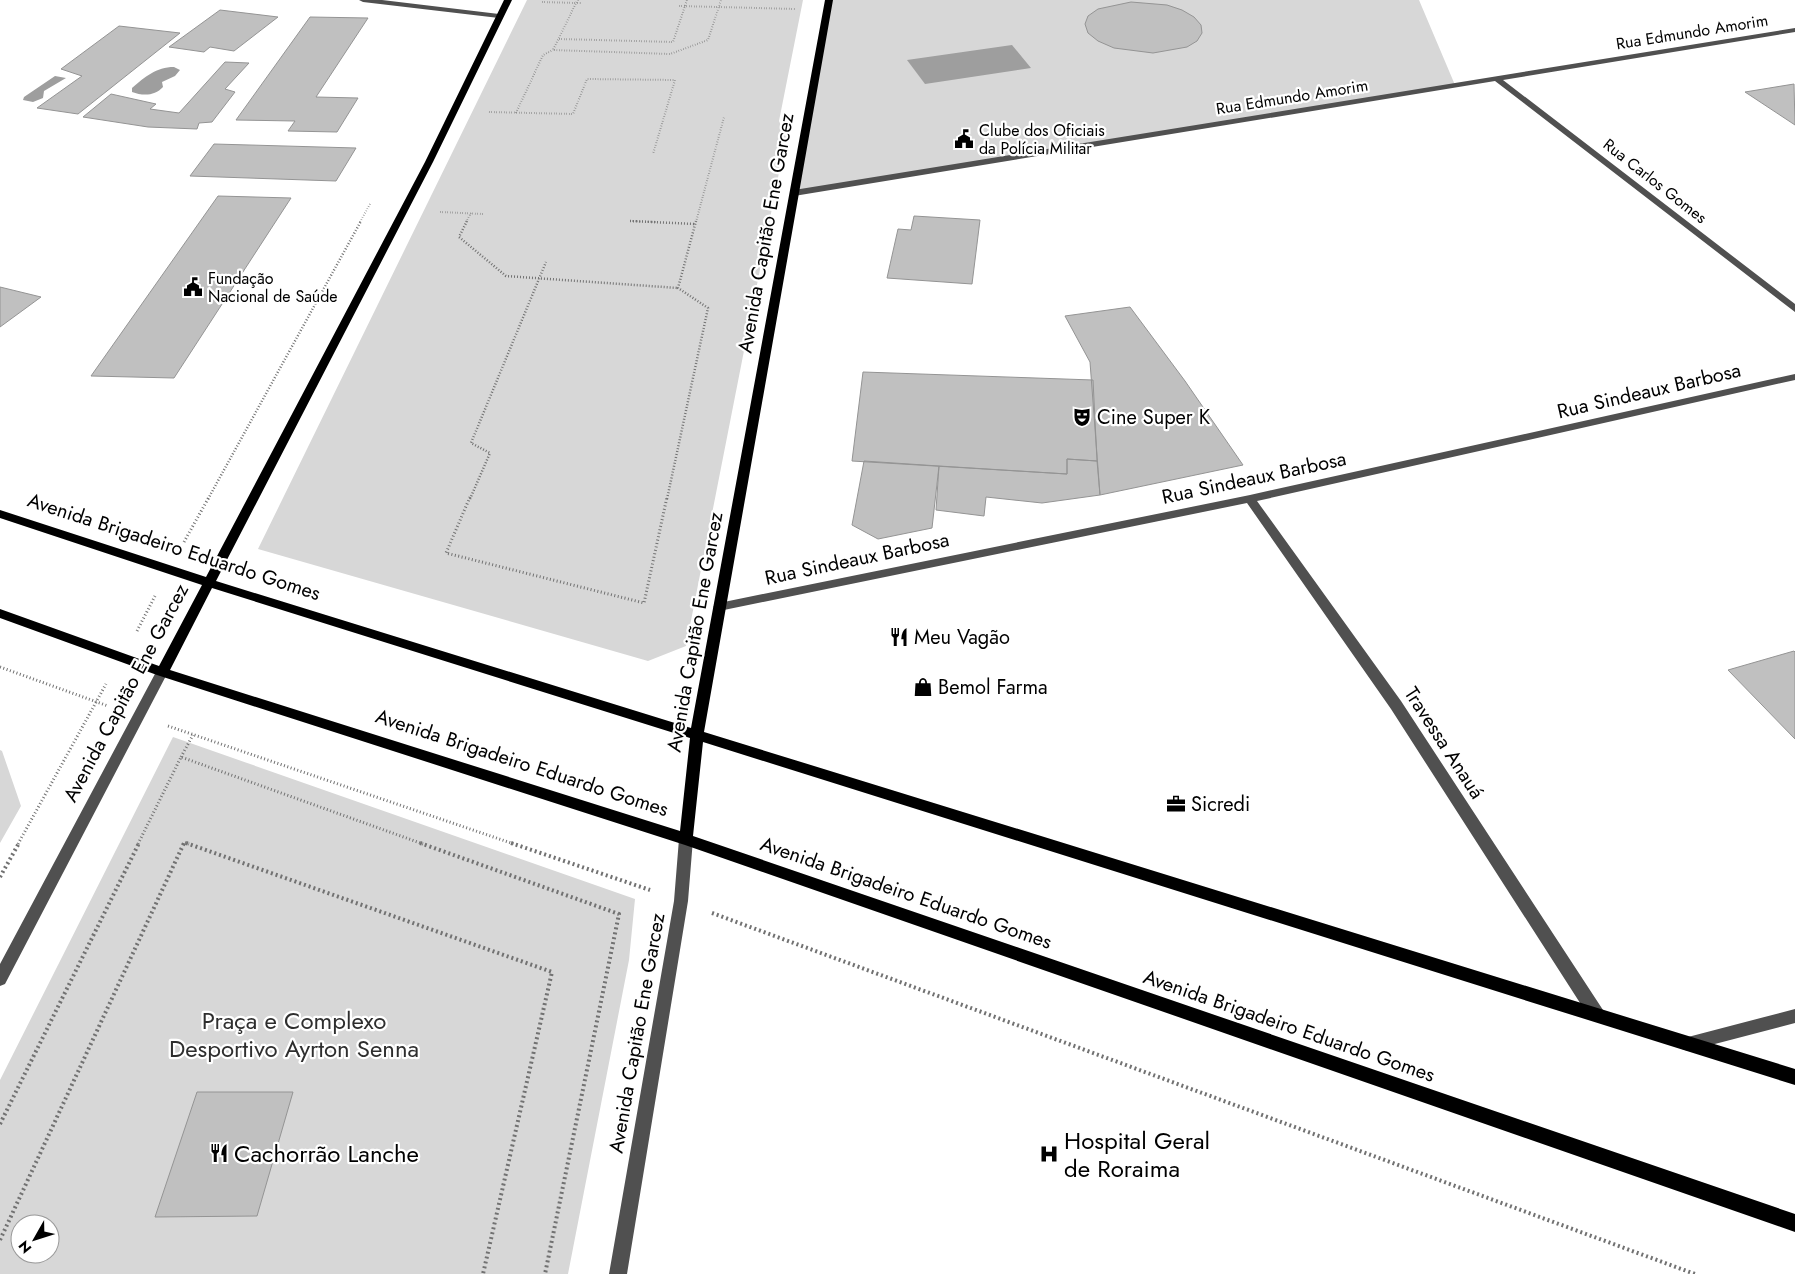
<svg xmlns="http://www.w3.org/2000/svg" width="1795" height="1274" font-family="Jost,sans-serif">
<style>
.green{fill:#d7d7d7;fill-rule:evenodd}
.water{fill:#9e9e9e}
.building{fill:#c0c0c0;stroke:#949494}
.lines{fill:none;stroke-linecap:round;stroke-linejoin:round}
.path-far3{stroke:#727272;stroke-width:2;stroke-dasharray:0.5 2;stroke-linecap:butt}
.path-far2{stroke:#727272;stroke-width:2.5;stroke-dasharray:1 2;stroke-linecap:butt}
.path-far1{stroke:#727272;stroke-width:3;stroke-dasharray:1 2.5;stroke-linecap:butt}
.path{stroke:#727272;stroke-width:4;stroke-dasharray:2 3;stroke-linecap:butt}
.minor{fill:#505050;fill-rule:evenodd}
.major{fill:#000;fill-rule:evenodd}
.labels{text-anchor:middle;dominant-baseline:central;stroke-width:4.5;stroke-linejoin:round;paint-order:stroke}
.far-street-label{font-size:16px;fill:#000;stroke:#fff}
.far-poi-label{font-size:16px;fill:#000;stroke:#fff;text-anchor:start}
.street-label{font-size:20px;fill:#000;stroke:#fff}
.poi-label{font-size:20px;fill:#000;stroke:#fff;text-anchor:start}
.near-park-label{font-size:24px;fill:#2e2e2e;stroke:#fff}
.near-poi-label{font-size:24px;fill:#000;stroke:#fff;text-anchor:start}
</style>
<rect width="100%" height="100%" fill="#fff"/>
<path class="green" d="M527,0H803L779,121L786,137L686,646L648,661L258,549Z
M829,0H1419L1455,85L794,193Z
M173,737L635,899L629,960L568,1274H0V1080ZM20,1224H50V1254H20Z
M0,750L2,751L21,806L0,843Z"/>
<path class="water" d="M1012,45L1031,68L925,84L907,60Z
M174,67L180,70L175,76L162,82L163,87C155,96 143,96 132,92V88C145,77 156,67 174,67Z
M55,76L66,78L44,91L43,98L33,102L23,100L24,97Z"/>
<path class="building" d="M1131,2L1167,5L1182,10L1194,17L1201,25L1202,33L1197,41L1187,47L1153,53L1114,48L1098,41L1088,33L1085,24L1088,16L1098,9Z
M220,10L278,17L234,51L210,47L204,52L169,47Z
M310,17L368,18L316,97L358,98L337,132L288,131L295,121L236,120Z
M119,26L180,33L78,114L37,108L82,76L61,69Z
M225,62L249,63L225,89L235,92L212,122L199,123L197,129L148,127L83,117L111,94L156,104L150,109L179,113Z
M1794,84L1795,125L1745,92Z
M214,144L356,148L336,181L190,176Z
M218,196L291,198L174,378L91,376Z
M914,216L980,220L972,284L887,278L898,229L911,230Z
M0,287L41,297L0,327Z
M1130,307L1185,381L1243,465L1100,495L1090,362L1065,316Z
M863,372L1093,380L1097,461L1067,459V474L852,461Z
M1067,459L1097,461L1100,495L1042,503L986,497L984,516L936,510L939,466L1067,474Z
M864,461L939,466L932,528L878,539L852,525Z
M1794,651L1795,652V739L1728,670Z
M197,1092H293L257,1216L155,1217Z"/>
<g class="lines">
<path class="path-far3" d="M578,0L576,3H581
M542,2L576,3L553,50L670,54L708,40L721,0
M679,6L796,9
M559,39L673,42L687,0
M489,112L573,114L587,79L675,80L653,154
M516,113L543,55L553,50
M440,212L483,214
M630,221L656,222
M360,222L370,204
M466,222L471,213
M696,222L724,117"/>
<path class="path-far2" d="M467,221L459,237L506,276L678,288
M630,221L695,224
M208,499L361,221
M470,499L490,453L471,443L546,262
M667,499L708,308L678,288L696,221"/>
<path class="path-far1" d="M470,497L446,553L644,603L667,497
M184,542L209,497
M137,631L155,596
M0,667L108,706
M168,726L514,844
M181,757L193,735
M18,844L106,684
M138,844L181,757L423,844
M183,844L184,842L189,844"/>
<path class="path" d="M186,843L552,972L483,1274
M420,843L619,914L545,1274
M511,843L650,890
M0,877L19,843
M712,913L1695,1274
M0,1124L139,843
M0,1240L184,843"/>
<path class="minor" d="M359,0H382L499,14L503,16L499,18L363,2Z
M1795,28V32L1503,80L1795,304V312L1495,81L794,196L790,193L794,190Z
M1795,374V380L1257,501L1401,701L1603,1010L1605,1015L1603,1020L1597,1022L1591,1020L1391,709L1247,503L719,611L713,607L719,603L1250,495Z
M162,667L167,669L168,672L5,984L0,986V964L156,672L157,669Z
M686,833L691,835L693,839L688,901L627,1274H609L674,901L679,839L681,835Z
M1795,1009V1023L1688,1051L1682,1049L1680,1044L1682,1039L1688,1037Z"/>
<path class="major" d="M504,0H512L433,162L216,581L691,728L825,0H833L704,732L1795,1069V1085L703,742L693,836L1795,1214V1232L685,845L157,675L0,618V609L159,666L202,585L0,518V510L206,577L425,162ZM212,588L690,738L680,831L170,670Z"/>
</g>
<defs>
<g id="civic-bare" transform="scale(1.5)"><path d="M-.6-6.5H3V-4.5H.6V-3L4-1V1h2V6H-6V1h2V-1L-.6-3ZM-1.2 2.5V6h2.4V2.5Z" fill="#000" stroke="#fff" stroke-width="2.5" paint-order="stroke"/></g>
<g id="theatre-bare" transform="scale(1.5)"><path d="M-5-5.5Q0-4 5-5.5V0Q5 5 0 6Q-5 5-5 0ZM-3.3-2.5H-1v1.5H-3.3ZM1-2.5H3.3v1.5H1ZM-2.8 1Q0 5.5 2.8 1Z" fill="#000" stroke="#fff" stroke-width="2.5" paint-order="stroke"/></g>
<g id="restaurant-bare" transform="scale(1.5)"><path d="M-5-6h1v4h1v-4h1v4h1v-4h1v5L-1.5 .5V6h-2V.5L-5-1ZM5-6V6H3V1.5H1.5Q1.5-4 5-6Z" fill="#000" stroke="#fff" stroke-width="2.5" paint-order="stroke"/></g>
<g id="shop-bare" transform="scale(1.5)"><path d="M-5-2.5h2.3a2.7 3.5 0 0 1 5.4 0H5L5.5 6h-11ZM-1.5-2.5h3a1.5 2.3 0 0 0-3 0Z" fill="#000" stroke="#fff" stroke-width="2.5" paint-order="stroke"/></g>
<g id="office-bare" transform="scale(1.5)"><path d="M-6-3h4V-5.5h4V-3h4V5H-6ZM-1-4.5V-3h2v-1.5ZM-6 0V1H6V0Z" fill="#000" stroke="#fff" stroke-width="2.5" paint-order="stroke"/></g>
<g id="hospital-bare" transform="scale(1.5)"><path d="M-5-5h3v3.5h4V-5h3V5h-3V1.5h-4V5h-3Z" fill="#000" stroke="#fff" stroke-width="2.5" paint-order="stroke"/></g>
</defs>
<g fill-rule="evenodd">
<use href="#civic-bare" x="964" y="139"/>
<use href="#civic-bare" x="193" y="287"/>
<use href="#theatre-bare" x="1082" y="417"/>
<use href="#restaurant-bare" x="899" y="637"/>
<use href="#shop-bare" x="923" y="687"/>
<use href="#office-bare" x="1176" y="804"/>
<use href="#restaurant-bare" x="219" y="1153"/>
<use href="#hospital-bare" x="1049" y="1154"/>
</g>
<g class="labels">
<g class="far-street-label">
<text transform="translate(1692 32) rotate(-9)">Rua Edmundo Amorim</text>
<text transform="translate(1292 97) rotate(-9)">Rua Edmundo Amorim</text>
<text transform="translate(1655 181) rotate(38)">Rua Carlos Gomes</text>
</g>
<g class="far-poi-label">
<text x="979" y="130">Clube dos Oficiais<tspan x="979" dy="18">da Polícia Militar</tspan></text>
<text x="208" y="278">Fundação<tspan x="208" dy="18">Nacional de Saúde</tspan></text>
</g>
<g class="street-label">
<text transform="translate(766 233) rotate(-80)">Avenida Capitão Ene Garcez</text>
<text transform="translate(1649 391) rotate(-13)">Rua Sindeaux Barbosa</text>
<text transform="translate(1254 478) rotate(-12)">Rua Sindeaux Barbosa</text>
<text transform="translate(174 547) rotate(18)">Avenida Brigadeiro Eduardo Gomes</text>
<text transform="translate(857 559) rotate(-12)">Rua Sindeaux Barbosa</text>
<text transform="translate(695 632) rotate(-80)">Avenida Capitão Ene Garcez</text>
<text transform="translate(126 693) rotate(-62)">Avenida Capitão Ene Garcez</text>
<text transform="translate(1444 743) rotate(57)">Travessa Anauá</text>
<text transform="translate(522 763) rotate(18)">Avenida Brigadeiro Eduardo Gomes</text>
<text transform="translate(906 893) rotate(19)">Avenida Brigadeiro Eduardo Gomes</text>
<text transform="translate(1289 1026) rotate(19)">Avenida Brigadeiro Eduardo Gomes</text>
<text transform="translate(637 1033) rotate(-80)">Avenida Capitão Ene Garcez</text>
</g>
<g class="poi-label">
<text x="1097" y="417">Cine Super K</text>
<text x="914" y="637">Meu Vagão</text>
<text x="938" y="687">Bemol Farma</text>
<text x="1191" y="804">Sicredi</text>
</g>
<g class="near-park-label">
<text x="294" y="1020">Praça e Complexo<tspan x="294" dy="28">Desportivo Ayrton Senna</tspan></text>
</g>
<g class="near-poi-label">
<text x="1064" y="1140">Hospital Geral<tspan x="1064" dy="28">de Roraima</tspan></text>
<text x="234" y="1153">Cachorrão Lanche</text>
</g>
</g>
<g transform="translate(35 1239) rotate(231)"><circle r="24" fill="#ffffff" stroke="#999999"/>
<path d="M0-4L9 19L0 12L-9 19Z" fill="#000000"/>
<text y="-8" font-size="14" font-weight="bold" text-anchor="middle" fill="#000000">N</text>
</g>
</svg>
